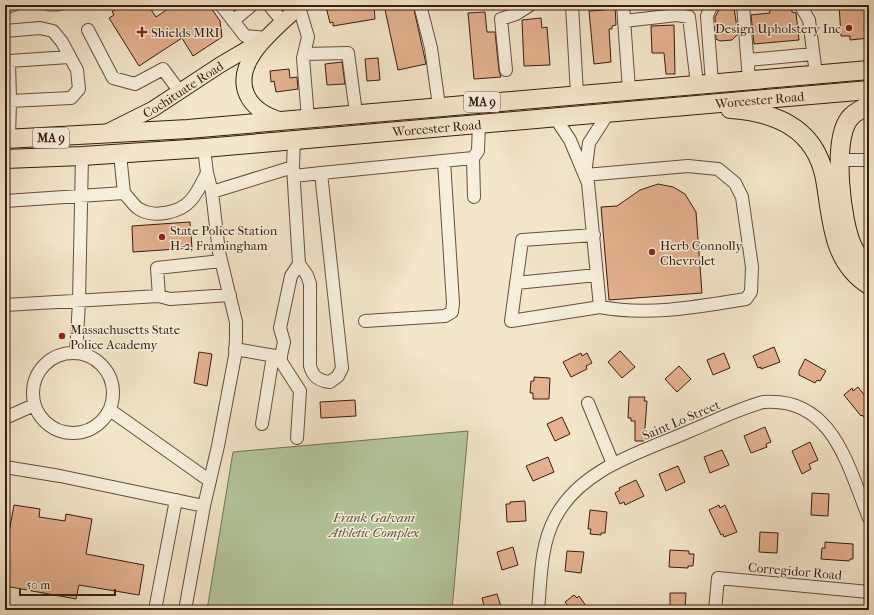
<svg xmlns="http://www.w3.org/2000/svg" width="874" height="615" font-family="'IM FELL French Canon',serif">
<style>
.green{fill:#b4c69c;stroke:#777056}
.building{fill:#e5b190;stroke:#3a1b10}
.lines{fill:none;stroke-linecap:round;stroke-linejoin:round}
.minor-casing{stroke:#684e3e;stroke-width:14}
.major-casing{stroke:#3a1b10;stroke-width:17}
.highway-casing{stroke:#3a1b10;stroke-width:20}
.minor{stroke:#f7efdd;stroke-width:12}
.major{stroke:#f3e6ca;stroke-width:15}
.highway{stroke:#f3e6ca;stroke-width:18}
.poi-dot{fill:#8f2418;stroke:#f7efdd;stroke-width:1.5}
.labels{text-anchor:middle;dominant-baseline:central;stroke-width:3;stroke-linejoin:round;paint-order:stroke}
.shield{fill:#f7efdd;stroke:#735b4e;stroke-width:1}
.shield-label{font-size:12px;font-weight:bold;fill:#3a1b10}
.poi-label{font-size:13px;fill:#3a1b10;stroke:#f7efdd;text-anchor:start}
.street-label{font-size:13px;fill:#3a1b10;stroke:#f7efdd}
.park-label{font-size:13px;font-style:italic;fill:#5f4e3a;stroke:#f7efdd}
</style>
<rect width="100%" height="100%" fill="#f3e6ca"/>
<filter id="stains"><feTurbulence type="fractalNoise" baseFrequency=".005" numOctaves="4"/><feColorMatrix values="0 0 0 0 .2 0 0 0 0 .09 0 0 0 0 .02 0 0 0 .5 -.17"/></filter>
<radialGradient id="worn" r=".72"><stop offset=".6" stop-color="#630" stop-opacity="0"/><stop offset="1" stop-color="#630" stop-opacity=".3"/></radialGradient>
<path class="green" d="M5,5H81L59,11H48L37,7H26L5,15Z
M468,431L452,610H207L233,452Z"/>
<path class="building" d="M122,5H148L156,17L174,5H209L220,21L222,37L193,56L182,38L139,66L109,18L114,15L112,12Z
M334,5H342V8L353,5H374L375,19L333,26V22L330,23L326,7Z
M384,5H413L426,64L398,70Z
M769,5H791L792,12L796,13L799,40L754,44L751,15L770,13Z
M839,5H869V38L850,40V36H841Z
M615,6L616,25L612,26V29H609L611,62L594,64L589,11L604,10V7Z
M720,8H734L738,34L732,40L720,41L716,39L715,17Z
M485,12L487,32H495L499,71L501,77L474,79L468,13Z
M541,18L542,28L547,27L550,65L524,66L522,20Z
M674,25L675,74H666L664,53H652L651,26Z
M378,58L380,80L367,81L365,59Z
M342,62L345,84L327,85L325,64Z
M289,69L290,78L297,77L298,89L276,92L274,81L271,82L270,71Z
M658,184L673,187L685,194L696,212L702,293L609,300L601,207L617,206L640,190Z
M190,222L192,248L133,252L132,226Z
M774,347L780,362L761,369V367L758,368L753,356Z
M620,351L635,367L622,378L608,362Z
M199,352L212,354L207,386L194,383Z
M581,353L582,356L587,353L592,363L586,366L587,369L571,377L563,362Z
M724,353L730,368L713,375L707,360Z
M805,359L826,371L820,381L817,380L815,383L799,375V371Z
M679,366L691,379L677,392L665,379Z
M534,377L550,378L549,399H533V393H530L531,381H534Z
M858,387L869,401V423L862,415L861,416L844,395L852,388L853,391Z
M629,397H645L644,401H647L644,441H635V421H631V418H628Z
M355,400L356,416L321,418L320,402Z
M562,417L570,434L555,441L547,424Z
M765,427L771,442L766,444L767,447L751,453L744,436Z
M810,442L818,460L809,464L811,469L802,474L792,451Z
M722,450L729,465L710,473L704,457Z
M548,457L554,472L533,481L526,466Z
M678,466L685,482L666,491L659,474Z
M636,480L644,496L625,505L624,502L620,504L615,493L620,490L619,488Z
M812,493L829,494L828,516L811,515Z
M525,501L526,521L507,522L506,504H510V502Z
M14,505L40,509L39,517L65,521L66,514L92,519L86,554L144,565L139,595L79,585L76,599L5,586V543L7,544Z
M719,505L720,508L725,505L737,532L724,537L723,534L721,535L709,510Z
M590,510L607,512L605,533H601V535L590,534L591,529H588Z
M760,532L778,533L777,553L759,552Z
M825,542L853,544V559H850L849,561L821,559L822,548H825Z
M513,547L518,565L502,570L497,552Z
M670,550L689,551V554H694L693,566H688V568L669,567Z
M567,551L584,552L581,573L565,571Z
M670,593H686L685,610H670Z
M497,594L502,610H485L482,598Z
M574,595L577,598L579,596L589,610H571L565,602Z"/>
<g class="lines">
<g class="minor-casing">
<path id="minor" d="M221,5L245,36L266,38
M269,5L283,22
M420,5L431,48L439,106
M572,5L577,94
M623,5L629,90
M743,5L749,80
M800,5L809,20L816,74
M299,7L308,37L303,58L308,118
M233,21L252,5
M624,21L677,15L689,17L697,84
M88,30L113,78L135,84L163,69L180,92
M5,31L40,28L53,31L62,42L77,70L79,89L71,98L10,101L9,139
M304,54L348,53L356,113
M748,60L813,54
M506,70L501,19L516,14L530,5
M712,83L707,16L711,6L714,5
M10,101L9,61L69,57
M554,116L570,140L588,183L600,307L511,321L522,240L594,235
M294,139L293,167L299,264L307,275L310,284V366C313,377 319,381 330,382L338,376L342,368L321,173L473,158L474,197
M120,154L124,193
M473,158L478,151L479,123
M839,160H869
M585,174L589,143L609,112
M585,175L688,166L718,169L735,183L742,197L752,267L751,292L746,299C697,307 648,316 600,307
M294,176L321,173
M212,192L293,167
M5,201L124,193C129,198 134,206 139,209C154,218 180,213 191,200C198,192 202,183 207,173
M516,283L597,275
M159,296L157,268L221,261
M5,305L159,296L170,299L230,295
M365,321L445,316L452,312L453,303L444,161
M235,349L281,357
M33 393a40 40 0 1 1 80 0a40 40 0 1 1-80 0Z
M76,353L79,302L82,156
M280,360L300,391L297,438
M588,403L613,464
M110,410L210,481
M5,418L34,405
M262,424L272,362L280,360L284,342L280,328L291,276L299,264
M5,467L60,476L204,506
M155,610L176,500
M185,610L204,506L218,446L235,356L236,339V322L219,252L212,192L207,173L204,148
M538,610C541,579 540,546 555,518C581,468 642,452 690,431C714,421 738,409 763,402C833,396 848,467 869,518
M715,610L718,578L869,592"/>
</g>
<g class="major-casing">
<g id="major">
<path d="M281,120C267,116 253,108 247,95C231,60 280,26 301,5"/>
<path id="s1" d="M109,131L153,109L220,65L266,38"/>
</g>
</g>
<g class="highway-casing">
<g id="highway">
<path d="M869,105C862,109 854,112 849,119C832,141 841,223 853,247C856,254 863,261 869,266"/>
<path d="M730,109C776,112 816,129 825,179C832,218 831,261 869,285"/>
<path d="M5,139L188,129L869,70"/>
<path id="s2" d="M5,159L82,156L204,148L869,90"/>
</g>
</g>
<use href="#minor" class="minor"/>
<use href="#major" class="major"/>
<use href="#highway" class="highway"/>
</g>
<g class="poi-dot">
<circle cx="849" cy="28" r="4"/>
<path d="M140 26h4v4h4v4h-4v4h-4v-4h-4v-4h4z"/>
<circle cx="162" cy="237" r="4"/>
<circle cx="652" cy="252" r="4"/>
<circle cx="62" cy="336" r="4"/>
</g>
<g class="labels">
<g class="shield">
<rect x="464" y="92" width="36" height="20" rx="3"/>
<rect x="33" y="128" width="36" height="20" rx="3"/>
</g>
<g class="shield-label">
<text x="482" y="102">MA 9</text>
<text x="51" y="138">MA 9</text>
</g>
<g class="poi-label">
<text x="841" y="28" text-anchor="end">Design Upholstery Inc</text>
<text x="151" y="32">Shields MRI</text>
<text x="170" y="230">State Police Station<tspan x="170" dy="15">H-2, Framingham</tspan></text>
<text x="660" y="245">Herb Connolly<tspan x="660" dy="15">Chevrolet</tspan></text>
<text x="70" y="329">Massachusetts State<tspan x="70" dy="15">Police Academy</tspan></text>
</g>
<g class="street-label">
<text stroke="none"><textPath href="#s1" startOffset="85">Cochituate Road</textPath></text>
<text stroke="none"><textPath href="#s2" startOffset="757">Worcester Road</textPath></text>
<text stroke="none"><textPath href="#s2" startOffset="433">Worcester Road</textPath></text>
<text transform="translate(681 420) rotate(-23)">Saint Lo Street</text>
<text transform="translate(795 571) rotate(5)">Corregidor Road</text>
</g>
<g class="park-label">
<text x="374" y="517">Frank Galvani<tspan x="374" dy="15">Athletic Complex</tspan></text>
</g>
</g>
<rect width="874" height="615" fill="none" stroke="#f3e6ca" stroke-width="20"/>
<rect x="6" y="6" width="862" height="603" fill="none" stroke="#3a1b10" stroke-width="2"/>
<rect x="10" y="10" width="854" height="595" fill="none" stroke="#3a1b10"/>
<path d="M20 589v6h95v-6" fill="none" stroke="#3a1b10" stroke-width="2"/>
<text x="26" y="589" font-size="12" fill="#3a1b10" stroke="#f7efdd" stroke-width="3" paint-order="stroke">50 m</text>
<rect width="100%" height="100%" filter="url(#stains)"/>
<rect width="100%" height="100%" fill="url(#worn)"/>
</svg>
